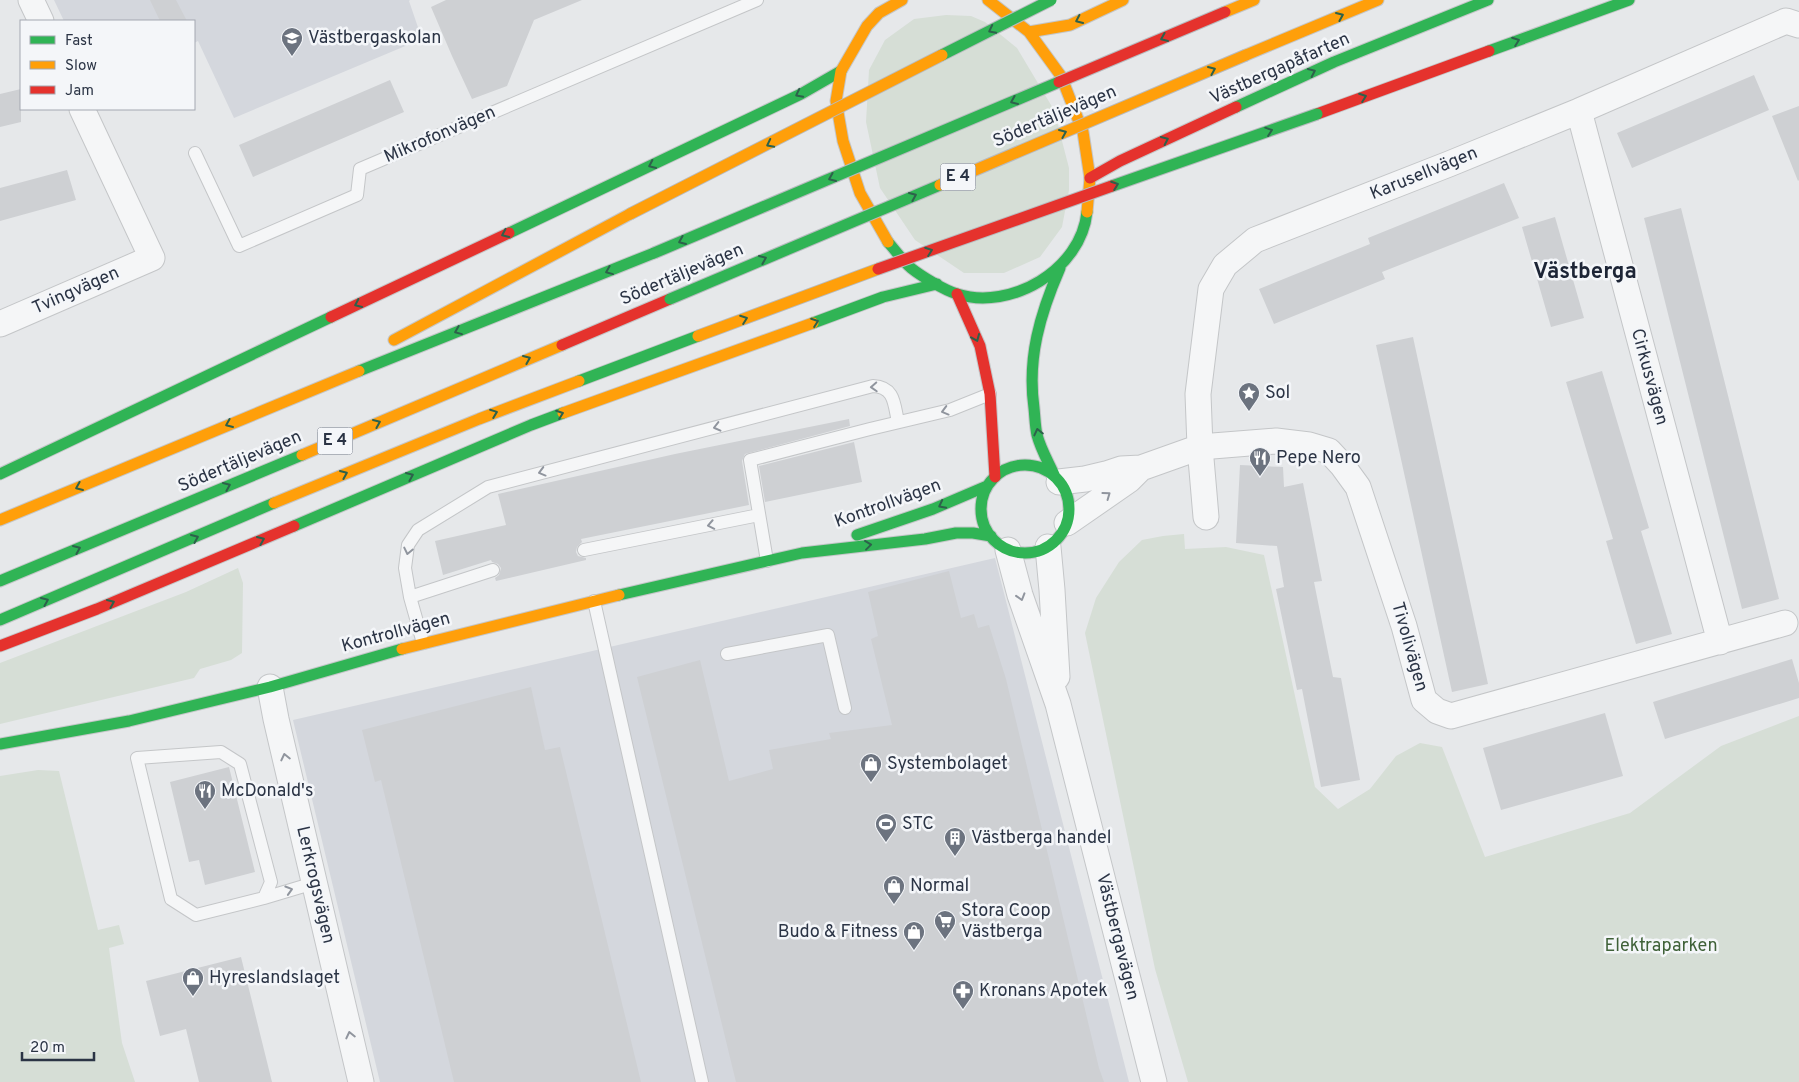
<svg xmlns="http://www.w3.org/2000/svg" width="1799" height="1082" font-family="Overpass,sans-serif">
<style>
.built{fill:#d4d7dd}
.green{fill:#d6ded6}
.building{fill:#ced0d3}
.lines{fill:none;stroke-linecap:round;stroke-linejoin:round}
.lane-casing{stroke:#c4c6c8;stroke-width:14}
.street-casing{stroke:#c4c6c8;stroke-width:27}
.fast-casing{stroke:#c4c6c8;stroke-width:13}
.slow-casing{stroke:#c4c6c8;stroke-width:13}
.jam-casing{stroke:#c4c6c8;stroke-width:13}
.lane{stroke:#f5f6f7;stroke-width:12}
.street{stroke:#f5f6f7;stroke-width:25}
.fast{stroke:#30b455;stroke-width:11}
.slow{stroke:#ff9f0a;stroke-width:11}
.jam{stroke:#e5322d;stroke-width:11}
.fast-bridge-casing{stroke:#b8bbbf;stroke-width:13;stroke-linecap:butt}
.slow-bridge-casing{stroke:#b8bbbf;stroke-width:13;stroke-linecap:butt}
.jam-bridge-casing{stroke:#b8bbbf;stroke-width:13;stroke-linecap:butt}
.fast-bridge{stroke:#30b455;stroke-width:11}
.slow-bridge{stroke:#ff9f0a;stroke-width:11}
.jam-bridge{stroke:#e5322d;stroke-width:11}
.oneway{stroke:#2d614b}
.oneway2{stroke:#90959e}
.labels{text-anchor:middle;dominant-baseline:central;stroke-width:5;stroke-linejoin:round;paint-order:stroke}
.shield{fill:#f4f6f9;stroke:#676e7b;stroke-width:1}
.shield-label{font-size:16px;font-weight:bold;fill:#2b3445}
.poi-label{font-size:18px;fill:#2b3445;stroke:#f4f6f9;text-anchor:start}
.street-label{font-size:18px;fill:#2b3445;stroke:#f4f6f9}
.park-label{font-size:18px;fill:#3f6138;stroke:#f4f6f9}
.district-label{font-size:22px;font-weight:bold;fill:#1d2536;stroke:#f4f6f9}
</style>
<rect width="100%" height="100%" fill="#e6e8ea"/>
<path class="built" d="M54,0H410L409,1L422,39L234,118L198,41L194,43V21H64Z
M995,558L1129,1082H380L293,720Z"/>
<path class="green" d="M946,15L971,16L985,22L1017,48L1054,110L1069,168V190L1062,227L1040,257L1004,273H964L915,240L880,188L866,122L869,70L885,40L914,19Z
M1184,534L1185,549L1226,547L1264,555L1315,787L1338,809L1370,789L1396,756L1420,743L1442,747L1485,857L1630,813L1721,746L1799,716V1082H1188L1155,969L1085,633L1096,598L1119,562L1142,540L1163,536Z
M238,568L243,583L242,653L231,660L200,669L194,678L0,724V663L186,592Z
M38,770L59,771L98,930L119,925L124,944L109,948L122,1043L135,1082H0V776Z"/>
<path class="building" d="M150,0H176L187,21H160Z
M446,0H582L534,20L507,86L472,99L452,56L431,7Z
M1754,75L1769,110L1632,168L1617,133Z
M390,80L404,112L253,177L239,145Z
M21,89V122L0,127V94Z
M1799,106V180L1798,181L1772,116Z
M67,170L76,200L0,221V188Z
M1504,183L1519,218L1382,272L1385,279L1274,324L1259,289L1370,244L1368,238Z
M1681,208L1779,599L1742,609L1644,218Z
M1555,217L1584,318L1551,327L1522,227Z
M1413,337L1488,684L1452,692L1376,345Z
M1602,371L1649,528L1641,531L1672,634L1636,644L1606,541L1613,539L1566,382Z
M849,419L850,426L745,454L742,461L749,505L581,539L582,542L577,547L576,552L578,556L586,558V560L496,581L495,578L499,575L501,568L498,564L492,562L491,560L443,575L435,541L506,525L498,494L675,454Z
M854,442L862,482L765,502L759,466Z
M1240,465L1283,467L1284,487L1303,483L1322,581L1314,582L1333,677L1341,678L1360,780L1321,787L1302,689L1297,690L1276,589L1284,587L1277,546L1236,543Z
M949,571L961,618L974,614L978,628L989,625L1006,679L1099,1068L1104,1082H736L637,677L700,660L729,781L773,769L769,750L831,739L829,733L892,725L871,639L878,636L868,592Z
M1792,659L1799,683V698L1665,739L1653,702Z
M531,687L545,750L560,747L641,1082H454L381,780L375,782L362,730Z
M1605,713L1623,776L1501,810L1483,748Z
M229,767L255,872L205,885L199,860L189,862L170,782Z
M241,957L272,1082H199L186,1029L160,1036L146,981Z"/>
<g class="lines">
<g class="lane-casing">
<path id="lane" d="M195,153L239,246L357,195L360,169L757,0
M584,550L759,515
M767,561L750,460L870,429L950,410L990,394
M410,597L493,570
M594,601L702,1082
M423,643L410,597L405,568L408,545L418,530L488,487L873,386C895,387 894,404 898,422
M727,654L828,635L845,708
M221,752L240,764L271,882L264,898L196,915L171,899L137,758Z
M264,898L314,883"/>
</g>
<g class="street-casing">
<path id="street" d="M31,0L41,21
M1579,111L1720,642
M0,324L152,258L82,109
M1141,468L1200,447L1198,394L1211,289L1225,265L1255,240L1449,164L1579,111L1786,21L1799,25
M1059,482L1085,479L1106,474L1121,469L1141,468L1129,480L1067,523
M1206,517L1200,447L1276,441L1309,445L1329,451L1342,465L1358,487L1404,626L1424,700L1437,711L1451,716L1785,623
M1048,547L1052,590L1057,677
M1008,550L1020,595L1058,704L1154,1082
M270,687L276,719L361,1082"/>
</g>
<g class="fast-casing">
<path id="fast" d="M1489,51L1629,0
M1236,107L1334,62L1488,0
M509,233L801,94L841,71
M888,242C895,250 902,260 911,268C921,276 944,290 957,294C1011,311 1081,270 1087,212
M813,323L883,297L937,284
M359,371L654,253
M579,381L698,336
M981 509a44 44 0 1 1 88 0a44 44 0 1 1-88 0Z
M0,474L331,317
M1055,477C1049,463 1041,450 1037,435C1035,426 1035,417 1034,408C1027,358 1040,314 1060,268
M294,526L531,425L563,413
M857,535L933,509L987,486
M0,581L302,455
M619,595L802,553L925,539L956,533H973L991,536
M0,620L274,503
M0,744L129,721L270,687L402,649"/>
</g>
<g class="slow-casing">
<path id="slow" d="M988,0L1029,32L1061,76L1083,132L1090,178L1087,212
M1225,12L1254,0
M1029,32L1070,25L1123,0
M1246,55L1378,0
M888,242L860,193L843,141L836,101L841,71L867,26L879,13L902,0
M394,340L630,214
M563,413L813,323
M302,455L562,345
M274,503L479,419L579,381
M0,520L359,371
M402,649L619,595"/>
</g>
<g class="jam-casing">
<path id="jam" d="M1317,114L1489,51
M1090,178L1120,161L1236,107
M957,294L980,346L990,394L995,477
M331,317L509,233
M562,345L670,299
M0,646L97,609L294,526"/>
</g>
<use href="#lane" class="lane"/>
<use href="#street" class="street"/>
<use href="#fast" class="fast"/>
<use href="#slow" class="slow"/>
<use href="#jam" class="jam"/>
<g class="fast-bridge-casing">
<path id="fast-bridge" d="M942,55L1051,0
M1112,186L1317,114
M654,253L1059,82
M670,299L940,185"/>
</g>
<g class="slow-bridge-casing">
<path id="slow-bridge" d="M940,185L1246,55
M630,214L942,55
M698,336L878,269"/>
</g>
<g class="jam-bridge-casing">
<path id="jam-bridge" d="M1059,82L1225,12
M878,269L1112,186"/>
</g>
<use href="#fast-bridge" class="fast-bridge"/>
<use href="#slow-bridge" class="slow-bridge"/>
<use href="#jam-bridge" class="jam-bridge"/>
</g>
<defs><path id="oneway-chevron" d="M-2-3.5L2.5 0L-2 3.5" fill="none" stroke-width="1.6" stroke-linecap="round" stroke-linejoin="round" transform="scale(1.25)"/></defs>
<g class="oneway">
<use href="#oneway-chevron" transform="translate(1340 16) rotate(-23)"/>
<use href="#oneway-chevron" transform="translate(1079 20) rotate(155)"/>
<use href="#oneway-chevron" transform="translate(992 30) rotate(153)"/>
<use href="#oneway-chevron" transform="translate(1164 38) rotate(157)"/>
<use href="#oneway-chevron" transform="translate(1516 41) rotate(-20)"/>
<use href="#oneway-chevron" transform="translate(1212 70) rotate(-23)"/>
<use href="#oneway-chevron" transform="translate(1312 72) rotate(-25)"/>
<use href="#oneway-chevron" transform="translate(799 94) rotate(153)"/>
<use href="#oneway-chevron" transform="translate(1363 97) rotate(-20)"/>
<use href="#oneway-chevron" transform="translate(1014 101) rotate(157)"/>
<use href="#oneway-chevron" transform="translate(1269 131) rotate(-19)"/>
<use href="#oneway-chevron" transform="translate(1063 133) rotate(-23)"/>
<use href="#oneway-chevron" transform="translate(1165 140) rotate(-25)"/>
<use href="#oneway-chevron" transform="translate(770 144) rotate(153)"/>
<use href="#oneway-chevron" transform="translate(652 165) rotate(155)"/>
<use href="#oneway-chevron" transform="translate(832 178) rotate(157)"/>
<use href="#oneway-chevron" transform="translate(1115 185) rotate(-20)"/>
<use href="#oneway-chevron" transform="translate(913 196) rotate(-23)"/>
<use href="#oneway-chevron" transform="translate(505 234) rotate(155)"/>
<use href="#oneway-chevron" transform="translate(682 241) rotate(157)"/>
<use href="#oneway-chevron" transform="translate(929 251) rotate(-20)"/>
<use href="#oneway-chevron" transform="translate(763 259) rotate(-23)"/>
<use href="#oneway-chevron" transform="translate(609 271) rotate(158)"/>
<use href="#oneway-chevron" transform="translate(358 304) rotate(155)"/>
<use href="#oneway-chevron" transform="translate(744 319) rotate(-20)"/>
<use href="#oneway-chevron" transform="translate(815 322) rotate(-20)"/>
<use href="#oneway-chevron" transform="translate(458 331) rotate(158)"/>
<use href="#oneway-chevron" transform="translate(976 338) rotate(67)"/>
<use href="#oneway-chevron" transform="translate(527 359) rotate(-23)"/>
<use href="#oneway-chevron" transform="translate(494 413) rotate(-21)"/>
<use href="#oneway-chevron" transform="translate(560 414) rotate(-20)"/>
<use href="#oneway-chevron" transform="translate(377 423) rotate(-23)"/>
<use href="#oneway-chevron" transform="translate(229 424) rotate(157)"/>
<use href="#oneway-chevron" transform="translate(1038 432) rotate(-103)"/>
<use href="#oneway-chevron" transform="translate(344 474) rotate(-23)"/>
<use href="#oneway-chevron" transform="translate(410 476) rotate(-23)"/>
<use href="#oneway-chevron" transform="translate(227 486) rotate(-23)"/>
<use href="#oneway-chevron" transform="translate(79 487) rotate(157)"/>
<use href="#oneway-chevron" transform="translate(942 505) rotate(153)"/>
<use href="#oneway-chevron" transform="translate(195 538) rotate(-23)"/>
<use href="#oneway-chevron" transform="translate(261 540) rotate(-23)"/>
<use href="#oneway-chevron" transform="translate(868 545) rotate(-7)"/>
<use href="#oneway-chevron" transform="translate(77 549) rotate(-23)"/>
<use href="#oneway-chevron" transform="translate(45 601) rotate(-23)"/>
<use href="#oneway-chevron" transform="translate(111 603) rotate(-23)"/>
</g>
<g class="oneway2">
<use href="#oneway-chevron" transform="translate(874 387) rotate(177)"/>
<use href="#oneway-chevron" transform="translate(945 411) rotate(165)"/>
<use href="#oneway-chevron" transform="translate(717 427) rotate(166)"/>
<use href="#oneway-chevron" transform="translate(542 472) rotate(165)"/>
<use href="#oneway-chevron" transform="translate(1107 495) rotate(-36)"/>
<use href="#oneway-chevron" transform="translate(711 525) rotate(169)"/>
<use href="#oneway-chevron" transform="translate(408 551) rotate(102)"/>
<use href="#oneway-chevron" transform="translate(1021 597) rotate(73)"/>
<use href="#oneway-chevron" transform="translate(285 757) rotate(-103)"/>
<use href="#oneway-chevron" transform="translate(289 890) rotate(-17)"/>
<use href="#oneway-chevron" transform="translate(350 1035) rotate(-103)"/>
</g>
<defs>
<g id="school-pin" transform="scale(1.125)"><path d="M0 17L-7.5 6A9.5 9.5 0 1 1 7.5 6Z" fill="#6c737f" stroke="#f4f6f9"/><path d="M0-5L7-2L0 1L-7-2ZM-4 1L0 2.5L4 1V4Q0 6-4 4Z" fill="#fff"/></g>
<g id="sight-pin" transform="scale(1.125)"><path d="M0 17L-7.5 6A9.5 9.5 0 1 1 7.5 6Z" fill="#6c737f" stroke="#f4f6f9"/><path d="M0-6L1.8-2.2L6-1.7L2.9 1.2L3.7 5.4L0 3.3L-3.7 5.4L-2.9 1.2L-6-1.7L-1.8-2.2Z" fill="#fff"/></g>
<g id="restaurant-pin" transform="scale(1.125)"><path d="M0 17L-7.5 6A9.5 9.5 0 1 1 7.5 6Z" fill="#6c737f" stroke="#f4f6f9"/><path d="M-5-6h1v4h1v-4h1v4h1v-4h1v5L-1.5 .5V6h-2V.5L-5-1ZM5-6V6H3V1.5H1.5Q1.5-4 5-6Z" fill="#fff"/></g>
<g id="shop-pin" transform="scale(1.125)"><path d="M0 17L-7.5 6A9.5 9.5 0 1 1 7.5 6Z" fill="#6c737f" stroke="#f4f6f9"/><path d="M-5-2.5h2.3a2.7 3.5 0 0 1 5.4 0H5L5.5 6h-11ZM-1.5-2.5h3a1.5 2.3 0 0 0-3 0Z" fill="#fff"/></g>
<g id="stadium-pin" transform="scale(1.125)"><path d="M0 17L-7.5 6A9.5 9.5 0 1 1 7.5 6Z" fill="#6c737f" stroke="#f4f6f9"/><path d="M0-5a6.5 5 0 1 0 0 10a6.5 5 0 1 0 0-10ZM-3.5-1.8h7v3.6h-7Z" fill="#fff"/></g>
<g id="building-pin" transform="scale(1.125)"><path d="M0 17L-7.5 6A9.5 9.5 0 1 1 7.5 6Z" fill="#6c737f" stroke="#f4f6f9"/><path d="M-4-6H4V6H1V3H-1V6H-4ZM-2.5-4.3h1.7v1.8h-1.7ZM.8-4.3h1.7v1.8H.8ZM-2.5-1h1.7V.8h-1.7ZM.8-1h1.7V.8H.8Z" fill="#fff"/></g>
<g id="supermarket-pin" transform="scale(1.125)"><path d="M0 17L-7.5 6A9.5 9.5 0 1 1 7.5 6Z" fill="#6c737f" stroke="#f4f6f9"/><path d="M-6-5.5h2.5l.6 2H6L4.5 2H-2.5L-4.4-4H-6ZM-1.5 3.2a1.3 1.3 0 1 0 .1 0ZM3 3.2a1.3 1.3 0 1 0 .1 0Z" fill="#fff"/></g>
<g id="pharmacy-pin" transform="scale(1.125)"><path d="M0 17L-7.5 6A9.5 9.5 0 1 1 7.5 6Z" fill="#6c737f" stroke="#f4f6f9"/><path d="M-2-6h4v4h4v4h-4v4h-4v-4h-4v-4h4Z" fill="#fff"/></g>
</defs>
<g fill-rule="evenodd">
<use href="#school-pin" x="292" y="38"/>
<use href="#sight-pin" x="1249" y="393"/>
<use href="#restaurant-pin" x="1260" y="458"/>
<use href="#shop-pin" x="871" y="764"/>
<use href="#restaurant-pin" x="205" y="791"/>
<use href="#stadium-pin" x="886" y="824"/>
<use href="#building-pin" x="955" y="838"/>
<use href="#shop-pin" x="894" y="886"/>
<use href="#supermarket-pin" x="945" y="921"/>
<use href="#shop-pin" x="914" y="932"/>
<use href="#shop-pin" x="193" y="978"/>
<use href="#pharmacy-pin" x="963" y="991"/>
</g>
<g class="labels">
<g class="shield">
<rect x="940.5" y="163.5" width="35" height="27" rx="4"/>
<rect x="317.5" y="427.5" width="35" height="27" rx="4"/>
</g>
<g class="shield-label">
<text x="958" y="177">E 4</text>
<text x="335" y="441">E 4</text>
</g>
<g class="poi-label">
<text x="308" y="38">Västbergaskolan</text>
<text x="1265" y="393">Sol</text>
<text x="1276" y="458">Pepe Nero</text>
<text x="887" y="764">Systembolaget</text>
<text x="221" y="791">McDonald's</text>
<text x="902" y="824">STC</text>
<text x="971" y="838">Västberga handel</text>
<text x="910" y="886">Normal</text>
<text x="961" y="911">Stora Coop<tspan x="961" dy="21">Västberga</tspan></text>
<text x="898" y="932" text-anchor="end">Budo &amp; Fitness</text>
<text x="209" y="978">Hyreslandslaget</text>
<text x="979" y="991">Kronans Apotek</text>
</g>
<g class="street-label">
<text transform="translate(1280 69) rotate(-24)">Västbergapåfarten</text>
<text transform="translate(1055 117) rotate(-23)">Södertäljevägen</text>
<text transform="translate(440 135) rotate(-23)">Mikrofonvägen</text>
<text transform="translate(1424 174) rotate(-22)">Karusellvägen</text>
<text transform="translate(682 275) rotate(-23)">Södertäljevägen</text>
<text transform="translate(76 291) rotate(-24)">Tvingvägen</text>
<text transform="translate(1649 377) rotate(75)">Cirkusvägen</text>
<text transform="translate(240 462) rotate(-23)">Södertäljevägen</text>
<text transform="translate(888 504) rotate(-20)">Kontrollvägen</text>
<text transform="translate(396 633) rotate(-15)">Kontrollvägen</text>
<text transform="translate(1409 647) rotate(74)">Tivolivägen</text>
<text transform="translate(315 885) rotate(77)">Lerkrogsvägen</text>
<text transform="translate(1117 937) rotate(76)">Västbergavägen</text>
</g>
<g class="park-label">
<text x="1661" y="946">Elektraparken</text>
</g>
<g class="district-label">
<text x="1585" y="272">Västberga</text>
</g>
</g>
<rect x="20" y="20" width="175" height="90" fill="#f4f6f9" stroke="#a4a8b1"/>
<rect x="30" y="36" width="25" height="8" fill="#30b455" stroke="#a4a8b1"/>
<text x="65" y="45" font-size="15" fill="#2b3445">Fast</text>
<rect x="30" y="61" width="25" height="8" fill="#ff9f0a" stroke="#a4a8b1"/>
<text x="65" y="70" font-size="15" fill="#2b3445">Slow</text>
<rect x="30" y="86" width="25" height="8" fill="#e5322d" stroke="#a4a8b1"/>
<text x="65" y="95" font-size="15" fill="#2b3445">Jam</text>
<path d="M22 1052v8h72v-8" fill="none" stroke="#2b3445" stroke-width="2.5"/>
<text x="30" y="1052" font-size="15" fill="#2b3445" stroke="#f4f6f9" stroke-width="4" paint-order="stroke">20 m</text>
</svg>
